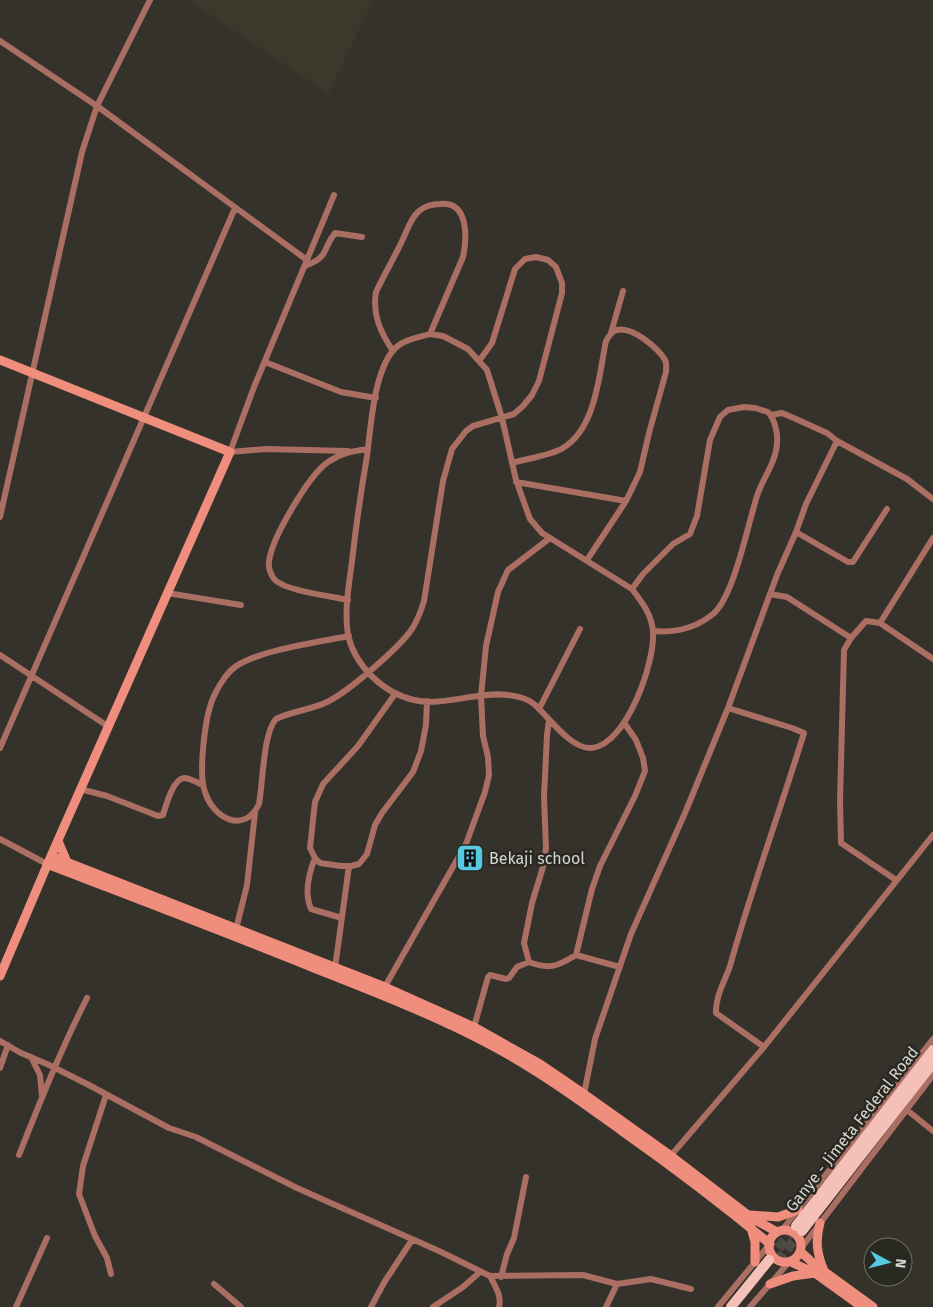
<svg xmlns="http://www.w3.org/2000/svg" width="933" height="1307" font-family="'Fira Sans',sans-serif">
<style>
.built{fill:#3b392b}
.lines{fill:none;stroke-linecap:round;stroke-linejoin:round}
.primary-tunnel{stroke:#4c4a44;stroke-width:10;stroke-dasharray:10 5;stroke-linecap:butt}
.street{stroke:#ab6e63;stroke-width:6}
.secondary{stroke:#f08e7d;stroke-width:9}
.primary{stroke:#f4c0b7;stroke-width:10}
.labels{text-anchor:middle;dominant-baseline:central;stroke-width:5;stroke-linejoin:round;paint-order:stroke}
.poi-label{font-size:16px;fill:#d6d5d0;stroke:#2a2921;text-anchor:start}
.street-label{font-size:16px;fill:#d6d5d0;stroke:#2a2921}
</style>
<rect width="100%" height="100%" fill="#34322b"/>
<path class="built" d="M188,0H374L328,94Z"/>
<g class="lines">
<path class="primary-tunnel" d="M769,1260L796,1226
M777,1261L802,1231"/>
<path class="street" d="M0,41L97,106L307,260
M334,195L254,387L230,452L266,449L348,451
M305,266C331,256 321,250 335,233L362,237
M611,333L623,291
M430,334L443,336L468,349L487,370L502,418L516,480L530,519L542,533L632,589C642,602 652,615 653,632C655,662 627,744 592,748C571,750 548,716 534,704C527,698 517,696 508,695C478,691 442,707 414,700C383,693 355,666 348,635C344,611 349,585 352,561C356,526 361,491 367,456C371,426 374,363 399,345C407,339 420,337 430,334Z
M393,351C381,333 372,315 376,292C384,275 394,258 402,241C407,231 410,219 419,211C425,206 433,204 440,204C469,201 467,238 463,257L430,334
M265,362L341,392L376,398
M771,415L782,413L796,419L827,433L837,441L907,479L933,499
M512,463C525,459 553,455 563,448C596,428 599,375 606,341C609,336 611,332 617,330C632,326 658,348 665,360C667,363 666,368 666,372L649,433L640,472L626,501L587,560
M516,482L626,501
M0,517L82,152L97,106L150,0
M796,532L848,562H853L887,509
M632,589L643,574L673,544L690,534L697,516L710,440L720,417L728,410L744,407L755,408L768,412C775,420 778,433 777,444C776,461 764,477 758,493C748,522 735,595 713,614C696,628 675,633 653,631
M167,593L241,605
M770,594L787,597L851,638
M348,600C331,596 286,591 275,580C271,575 268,569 269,562C271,539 309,475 328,462C341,453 353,451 368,449
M880,623L933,538
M349,636C319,642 259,650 235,667C227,673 219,685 215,694C205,712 198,773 205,792C213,818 244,835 259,804C263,783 263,733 276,719C292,711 311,710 327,702C348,692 399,648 412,629C417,621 421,611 424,601L443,481L452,449L466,431L473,426L514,414L523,406L532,395L539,381L562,293V283L556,267L548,260L536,257L525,259L515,269L492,343L479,361
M0,655L109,727
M395,694L358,746L323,784L315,802L310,848L315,858L320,863L341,866H351L359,864L367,854L375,825L382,813L413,772L421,751L426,725L427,701
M728,708L792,728L804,733C780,811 752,887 730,966C725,981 715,997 716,1013L764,1047
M539,709L580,629
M0,748L235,208
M80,789L107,796L153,814L158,816L163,815C166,805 173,779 184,778C190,778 198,783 203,785
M0,839L47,864
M315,858C309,873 304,893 311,909L342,918
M896,880L841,843L840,801L844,650L851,638L866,621L880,623L933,659
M236,929L247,885L255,813
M576,955L620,967
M529,962L524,943L532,903L543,867L546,848L544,797L547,735L549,720
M335,968L349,866
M383,990L466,844L485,792L489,775L488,757L483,736L481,696L486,646L498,592L508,570L550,538
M474,1027L488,977L490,975L506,979L509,978L517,967L529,962C550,970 558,966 576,955L592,889L600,866L635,796L645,771L643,758L636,740L625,724
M0,1041L21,1053L47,1064L87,1084L169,1128L196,1137L297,1188L439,1251L490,1276L583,1275L617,1284L651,1279L691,1289
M31,1057L40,1075L42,1096
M0,1068L8,1045
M584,1094L595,1039L631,934L685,813L728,708L777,575L796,532L806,504L837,441
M106,1095L83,1166L79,1194L95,1236L107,1258L111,1274
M907,1110L933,1131
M19,1155C40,1102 61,1049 87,998
M668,1159L764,1047L933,835
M782,1230L933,1039
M802,1247L933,1075
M490,1276C495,1286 502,1296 499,1307
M501,1277L507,1254L514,1238L526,1177
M214,1284L241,1307
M16,1307L47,1238
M371,1307L385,1281L412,1240
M433,1307L463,1287L480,1272
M606,1307L617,1284
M718,1307L769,1245
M750,1307L789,1262"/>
<path class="secondary" d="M0,360L230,452L51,856L0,976
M58,841L67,862
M51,856L385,987L474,1027L540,1064L584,1094L671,1156L752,1218L777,1232
M47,864C135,898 222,931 309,966C369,990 430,1013 487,1043C535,1068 579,1100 622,1131C673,1167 722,1204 770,1244
M750,1215L778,1217L798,1210
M820,1223C815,1241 817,1254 824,1271
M751,1227L755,1242V1262
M769 1246a16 16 0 1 1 32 0a16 16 0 1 1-32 0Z
M801,1252L814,1264L873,1307
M791,1262L815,1273L862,1307
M770,1284L793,1276L815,1273"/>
<path class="primary" d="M796,1226L933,1050
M802,1231L933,1063
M731,1307L769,1260"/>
</g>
<defs>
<g id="building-square" transform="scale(1.4375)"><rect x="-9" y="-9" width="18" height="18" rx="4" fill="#56c9e1" stroke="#2a2921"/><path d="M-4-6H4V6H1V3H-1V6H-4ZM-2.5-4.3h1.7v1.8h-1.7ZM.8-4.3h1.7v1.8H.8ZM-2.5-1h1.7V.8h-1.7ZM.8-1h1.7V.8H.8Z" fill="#111"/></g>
</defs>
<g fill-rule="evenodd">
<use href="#building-square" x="470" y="858"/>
</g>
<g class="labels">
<g class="poi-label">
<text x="489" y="858">Bekaji school</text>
</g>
<g class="street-label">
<text transform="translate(852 1129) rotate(-52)">Ganye - Jimeta Federal Road</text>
</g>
</g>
<g transform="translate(888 1262) rotate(97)"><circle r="24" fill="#2a2921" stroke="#6f6e67"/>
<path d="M0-4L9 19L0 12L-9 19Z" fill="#56c9e1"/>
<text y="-8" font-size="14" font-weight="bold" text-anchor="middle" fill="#d6d5d0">N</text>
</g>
</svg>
